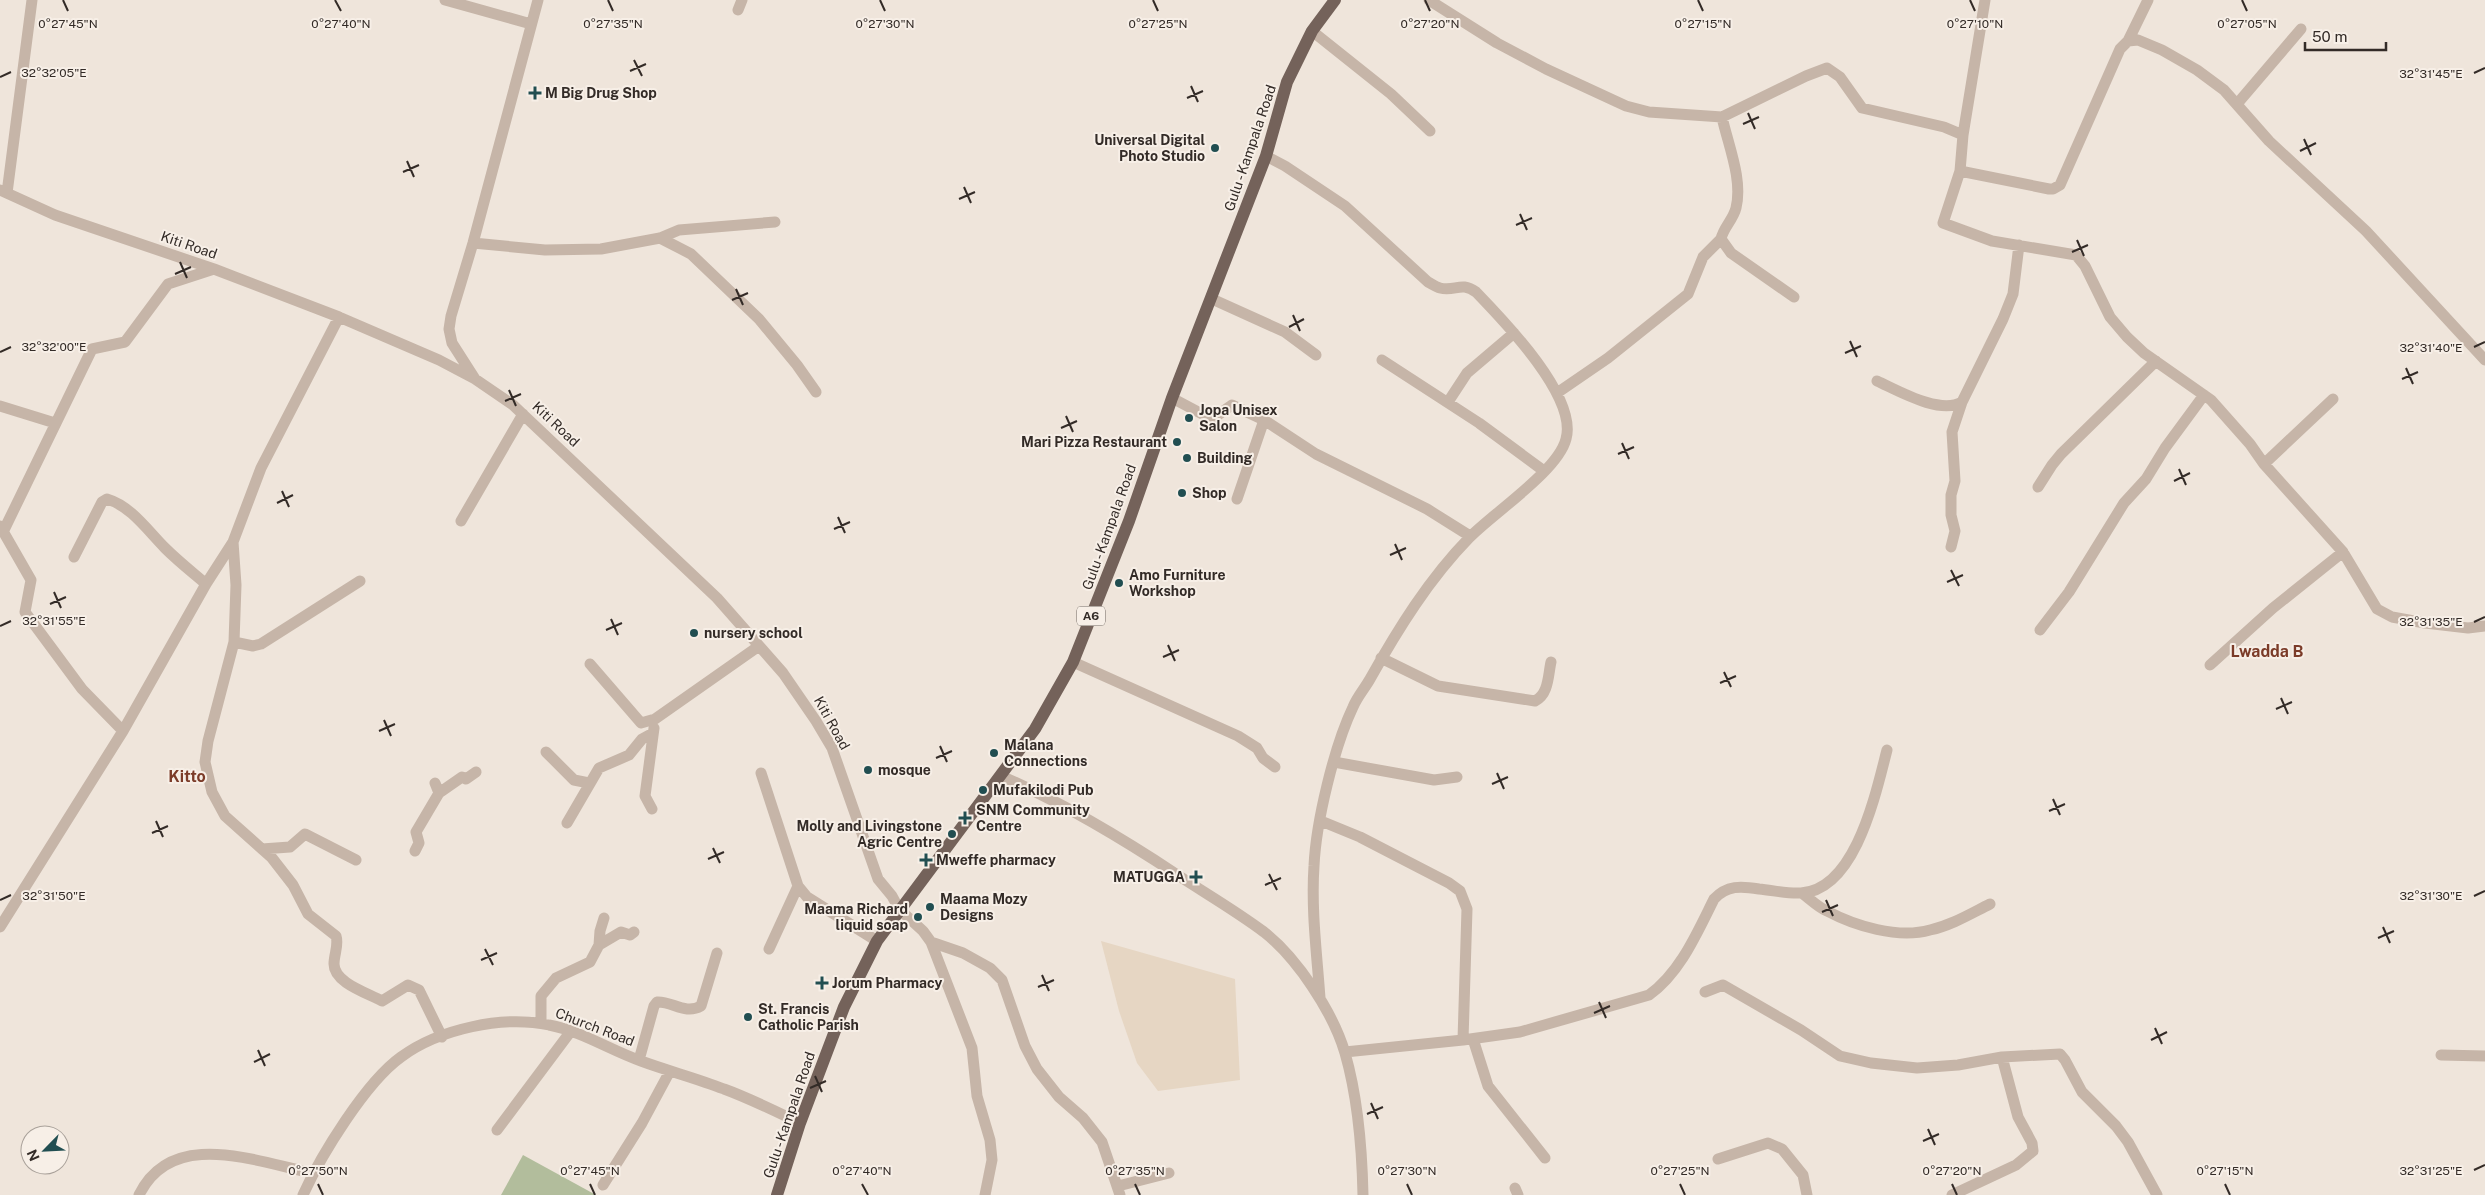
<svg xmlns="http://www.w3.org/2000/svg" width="2485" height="1195" font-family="'Public Sans',sans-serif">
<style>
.green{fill:#b2bd9c}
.plaza{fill:#e6d6c3}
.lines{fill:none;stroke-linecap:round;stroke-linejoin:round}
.minor{stroke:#c6b5a8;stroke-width:11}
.major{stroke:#74625a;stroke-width:12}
.ticks{fill:none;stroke:#332b27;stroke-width:2}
.poi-dot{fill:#214e51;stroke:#f7efe7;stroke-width:2}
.labels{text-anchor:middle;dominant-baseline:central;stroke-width:4;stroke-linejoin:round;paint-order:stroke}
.shield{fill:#f7efe7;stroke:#6e6661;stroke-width:1}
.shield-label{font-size:12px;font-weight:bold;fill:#332b27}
.poi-label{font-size:14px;font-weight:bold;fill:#332b27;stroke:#f7efe7;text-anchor:start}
.street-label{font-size:14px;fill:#332b27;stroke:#f7efe7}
.quarter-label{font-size:16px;font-weight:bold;fill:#7b3b28;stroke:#f7efe7}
.ticks-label{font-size:12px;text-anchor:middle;fill:#332b27;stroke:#f7efe7;stroke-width:4;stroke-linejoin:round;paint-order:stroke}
</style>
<rect width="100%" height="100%" fill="#efe5db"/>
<path class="green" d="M523,1155L596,1195H501Z"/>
<path class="plaza" d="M1101,941L1235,979L1240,1080L1158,1091L1137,1063L1119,1011Z"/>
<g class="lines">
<path class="minor" d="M445,0L531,24
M1429,0L1497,43L1546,69L1626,106L1649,112L1722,117L1806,76L1827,68L1840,77L1862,108L1944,127L1963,135L1960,171
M738,10L742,0
M1312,31L1391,94L1430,131
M2128,41L2148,0
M2237,104L2301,29
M1722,117C1728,145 1743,179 1736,208C1733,220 1723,228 1721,239L1731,253L1794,297
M1963,135L1985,0
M1266,156L1285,166L1345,206L1428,282C1432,284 1436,287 1440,288C1455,292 1461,281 1476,292C1504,321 1578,397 1566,439C1558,471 1493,513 1469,538C1429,579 1398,629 1370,679C1365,688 1357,697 1353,707C1334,747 1316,822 1314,866C1311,910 1317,955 1320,998
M0,190L55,215L214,269L339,317L439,360L475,379L513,405L717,598L783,673L816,721L832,748L878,879L892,896L899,909L923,931L931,942L972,1048L977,1096L990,1140L992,1160L985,1195
M7,193L32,0
M660,238L691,254L759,319L797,365L816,392
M473,243L545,250L601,249L660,238L679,230L775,222
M1212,299L1285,332L1316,355
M339,317L261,468L233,542L236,585L234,642L208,741L205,762L212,792L225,816L272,858L293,885L308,914L336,936C339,945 334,954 334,964C334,983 368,993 382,1001L408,985L419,990L442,1037
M1382,360L1479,423L1544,471
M2485,360L2366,231L2269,141L2224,90L2197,70L2162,50L2138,40L2128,41L2120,49L2060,185L2053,189H2049L1960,171L1943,223L1992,241L2076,255L2085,266L2110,317L2127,337L2144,353L2211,400L2250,444L2264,464L2343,552L2377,609L2392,617L2425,623L2468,628L2485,626
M475,379L452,343L449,329L451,316L473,243L538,0
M1877,381C1899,391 1940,415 1962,402L2003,319L2013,294L2019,245
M1557,393L1608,358L1688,294L1703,257L1721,239
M1172,398L1204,415L1215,417L1232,405L1264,420L1316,454L1427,509L1470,536
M1448,402L1467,373L1514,333
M0,406L55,423
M2264,464L2333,399
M2038,487L2052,465L2061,454L2156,361
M1237,499L1264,420
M461,521L523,414
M0,526L31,580L25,612L82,689L123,731
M3,532L92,349L125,342L168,284L214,269
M1951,547L1955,531L1951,515V495L1955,481L1952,432L1962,402
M74,557L102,502L107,499C131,506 148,531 165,548C178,561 192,572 206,584
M2040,630L2069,592L2124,503L2146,479L2165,448L2204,395
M234,642L253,646L261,644L360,581
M1381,658L1438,686L1535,701C1549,694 1548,675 1551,662
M1073,662L1238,736L1257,748L1263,758L1275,767
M590,664L641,723L655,719L759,646
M2210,665L2273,608L2343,552
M546,752L574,780L589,783
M1334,762L1434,780L1457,777
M761,773L798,886L807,897L877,941
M1001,776C1062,802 1120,837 1176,874C1205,893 1236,911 1264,932C1297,958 1333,1012 1345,1053C1358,1098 1362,1148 1363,1195
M439,793L462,777L466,779L476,772
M652,809L645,796L654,728
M1321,821L1360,837L1449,883L1460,891L1467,909L1463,1040
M567,823L599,768L629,755L642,739L653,733
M262,849L290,847L305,834L356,860
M415,851L419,843L416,832L439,793L435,783
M1802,893C1810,899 1818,907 1827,911C1855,926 1898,939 1930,930C1952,925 1970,914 1990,904
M0,927L123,731L206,584L233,542
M931,942L963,953L990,968L1002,980L1025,1046L1037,1069L1059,1097L1083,1118L1102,1142L1120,1195
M599,945L600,931L604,918
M769,949L798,886
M1705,992L1723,985L1801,1030L1840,1056L1871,1063L1917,1068L1958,1065L2002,1057L2060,1054L2065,1060L2082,1092L2116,1126L2128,1142L2157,1195
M541,1023V996L556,978L590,962L599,945L621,932L630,935L634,932
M1473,1039L1488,1086L1545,1158
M1345,1052L1463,1040L1520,1032L1649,995C1680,973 1697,933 1714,899C1727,885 1741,886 1759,889C1772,890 1787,894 1801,893C1856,890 1876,792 1887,750
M2441,1055L2485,1056
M639,1060L654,1006L657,1002C672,1001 685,1015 701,1006L717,953
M497,1130L571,1031
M1718,1159L1768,1143L1782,1149L1803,1175L1807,1195
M603,1185L642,1123L670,1071
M1118,1186L1169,1173
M1515,1188L1518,1195
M139,1195C172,1127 256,1162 313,1173
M303,1195C321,1155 366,1082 401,1057C439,1029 503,1015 549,1025C581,1031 610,1050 641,1061C668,1071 696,1078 724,1089C749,1098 775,1111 800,1123
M1952,1195L2016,1165L2033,1151L2032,1143L2018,1117L2002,1057"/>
<path class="major" d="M777,1195L800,1123L844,1007L877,941L1035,729L1073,662L1129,521L1172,398L1266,156L1287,82L1312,31L1335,0"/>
</g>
<path class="ticks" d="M63,0L68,11M335,0L341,11M608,0L613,11M880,0L885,11M1153,0L1158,11M1425,0L1430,11M1698,0L1703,11M1970,0L1975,11M2242,0L2247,11M634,60L642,76M630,71L646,64M2474,73L2485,68M0,77L11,72M1191,86L1198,102M1187,98L1203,91M1748,113L1755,129M1743,124L1759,117M2304,139L2311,155M2300,151L2316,143M407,161L414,177M403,172L419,165M964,187L971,203M959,199L975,192M1520,214L1527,230M1516,225L1532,218M2077,240L2084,256M2072,252L2088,245M180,262L187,278M175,274L191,267M736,289L743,305M732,300L748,293M1293,315L1300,331M1289,327L1304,319M1850,341L1857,357M2474,347L2485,342M0,352L11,347M1845,353L1861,346M2406,368L2413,384M2402,379L2418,372M509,390L516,406M505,401L521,394M1066,416L1073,432M1061,428L1077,421M1622,443L1629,459M1618,454L1634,447M2179,469L2186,485M2174,481L2190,473M282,491L289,507M277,503L293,495M838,517L845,533M834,529L850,522M1395,544L1402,560M1390,555L1406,548M1951,570L1959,586M1947,582L1963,575M54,592L61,608M50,604L66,597M611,619L618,635M2474,622L2485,617M0,626L11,621M606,630L622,623M1168,645L1175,661M1163,657L1179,650M1724,672L1731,687M1720,683L1736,676M2281,698L2288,714M2276,709L2292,702M384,720L391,736M379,731L395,724M940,746L947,762M936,758L952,751M1497,773L1504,789M1492,784L1508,777M2053,799L2060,815M2049,811L2065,804M156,821L163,837M152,833L168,826M713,848L720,863M708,859L724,852M1269,874L1277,890M1265,885L1281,878M2474,896L2485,891M0,900L11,895M1826,900L1833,916M1822,912L1838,905M2383,927L2390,943M2378,938L2394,931M485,949L493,965M481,960L497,953M1042,975L1049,991M1038,987L1054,980M1599,1002L1606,1018M1594,1013L1610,1006M2155,1028L2162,1044M2151,1040L2167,1032M258,1050L265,1066M254,1062L270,1054M815,1076L822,1092M810,1088L826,1081M1371,1103L1378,1119M1367,1114L1383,1107M1928,1129L1935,1145M1923,1141L1939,1134M2474,1170L2485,1165M318,1184L323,1195M590,1184L595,1195M862,1184L868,1195M1135,1184L1140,1195M1407,1184L1412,1195M1680,1184L1685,1195M1952,1184L1957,1195M2225,1184L2230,1195"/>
<g class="poi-dot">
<path d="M532.5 85.5h5v5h5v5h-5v5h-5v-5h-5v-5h5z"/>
<circle cx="1215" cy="148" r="5"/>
<circle cx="1189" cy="418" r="5"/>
<circle cx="1177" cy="442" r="5"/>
<circle cx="1187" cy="458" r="5"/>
<circle cx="1182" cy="493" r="5"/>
<circle cx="1119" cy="583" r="5"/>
<circle cx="694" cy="633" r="5"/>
<circle cx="994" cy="753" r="5"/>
<circle cx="868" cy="770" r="5"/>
<circle cx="983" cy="790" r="5"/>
<path d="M962.5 810.5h5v5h5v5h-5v5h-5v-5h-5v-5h5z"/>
<circle cx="952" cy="834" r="5"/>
<path d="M923.5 852.5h5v5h5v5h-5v5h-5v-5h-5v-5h5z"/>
<path d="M1193.5 869.5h5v5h5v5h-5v5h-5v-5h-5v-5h5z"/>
<circle cx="930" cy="907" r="5"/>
<circle cx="918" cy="917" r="5"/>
<path d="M819.5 975.5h5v5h5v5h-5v5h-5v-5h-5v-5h5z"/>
<circle cx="748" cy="1017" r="5"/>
</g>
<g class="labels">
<rect class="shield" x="1077" y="606.5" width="28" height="19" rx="4"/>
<g class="shield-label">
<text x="1091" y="616">A6</text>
</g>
<g class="poi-label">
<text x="545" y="93">M Big Drug Shop</text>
<text x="1205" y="140" text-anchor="end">Universal Digital<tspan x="1205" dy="16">Photo Studio</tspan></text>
<text x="1199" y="410">Jopa Unisex<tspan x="1199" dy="16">Salon</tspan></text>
<text x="1167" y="442" text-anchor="end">Mari Pizza Restaurant</text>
<text x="1197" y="458">Building</text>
<text x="1192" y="493">Shop</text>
<text x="1129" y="575">Amo Furniture<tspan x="1129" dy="16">Workshop</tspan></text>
<text x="704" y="633">nursery school</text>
<text x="1004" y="745">Malana<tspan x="1004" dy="16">Connections</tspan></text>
<text x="878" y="770">mosque</text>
<text x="993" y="790">Mufakilodi Pub</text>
<text x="976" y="810">SNM Community<tspan x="976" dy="16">Centre</tspan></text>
<text x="942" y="826" text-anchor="end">Molly and Livingstone<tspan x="942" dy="16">Agric Centre</tspan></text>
<text x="936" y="860">Mweffe pharmacy</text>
<text x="1185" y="877" text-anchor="end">MATUGGA</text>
<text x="940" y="899">Maama Mozy<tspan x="940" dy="16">Designs</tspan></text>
<text x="908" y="909" text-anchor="end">Maama Richard<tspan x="908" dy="16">liquid soap</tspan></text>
<text x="832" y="983">Jorum Pharmacy</text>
<text x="758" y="1009">St. Francis<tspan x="758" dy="16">Catholic Parish</tspan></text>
</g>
<g class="street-label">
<text transform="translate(1250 148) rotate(-71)">Gulu - Kampala Road</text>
<text transform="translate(189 245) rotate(19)">Kiti Road</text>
<text transform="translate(556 424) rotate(43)">Kiti Road</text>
<text transform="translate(1109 527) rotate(-70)">Gulu - Kampala Road</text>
<text transform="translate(832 723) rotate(61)">Kiti Road</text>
<text transform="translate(595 1027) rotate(21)">Church Road</text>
<text transform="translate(789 1115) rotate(-71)">Gulu - Kampala Road</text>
</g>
<g class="quarter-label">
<text x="2267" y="651">Lwadda B</text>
<text x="187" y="776">Kitto</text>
</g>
</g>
<g class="ticks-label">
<text x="1703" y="28">0°27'15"N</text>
<text x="1975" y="28">0°27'10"N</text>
<text x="2247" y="28">0°27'05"N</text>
<text x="68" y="28">0°27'45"N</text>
<text x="341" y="28">0°27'40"N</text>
<text x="613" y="28">0°27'35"N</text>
<text x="885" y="28">0°27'30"N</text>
<text x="1158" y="28">0°27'25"N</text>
<text x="1430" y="28">0°27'20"N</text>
<text x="54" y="77">32°32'05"E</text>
<text x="2431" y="78">32°31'45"E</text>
<text x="54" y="351">32°32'00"E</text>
<text x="2431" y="352">32°31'40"E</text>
<text x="54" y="625">32°31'55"E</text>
<text x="2431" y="626">32°31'35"E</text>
<text x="54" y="900">32°31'50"E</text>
<text x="2431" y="900">32°31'30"E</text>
<text x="2431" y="1175">32°31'25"E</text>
<text x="318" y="1175">0°27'50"N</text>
<text x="590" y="1175">0°27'45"N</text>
<text x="862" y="1175">0°27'40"N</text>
<text x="1135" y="1175">0°27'35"N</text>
<text x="1407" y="1175">0°27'30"N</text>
<text x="1680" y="1175">0°27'25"N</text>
<text x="1952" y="1175">0°27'20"N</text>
<text x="2225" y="1175">0°27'15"N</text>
</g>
<g transform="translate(45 1150) rotate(246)"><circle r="24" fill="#f7efe7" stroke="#a9a19a"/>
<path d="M0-4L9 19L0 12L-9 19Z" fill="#214e51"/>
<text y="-8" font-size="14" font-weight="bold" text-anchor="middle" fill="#332b27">N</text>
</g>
<path d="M2305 42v8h81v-8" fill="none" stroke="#332b27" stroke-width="2.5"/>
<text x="2312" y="42" font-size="15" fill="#332b27" stroke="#f7efe7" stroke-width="4" paint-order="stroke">50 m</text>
</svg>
